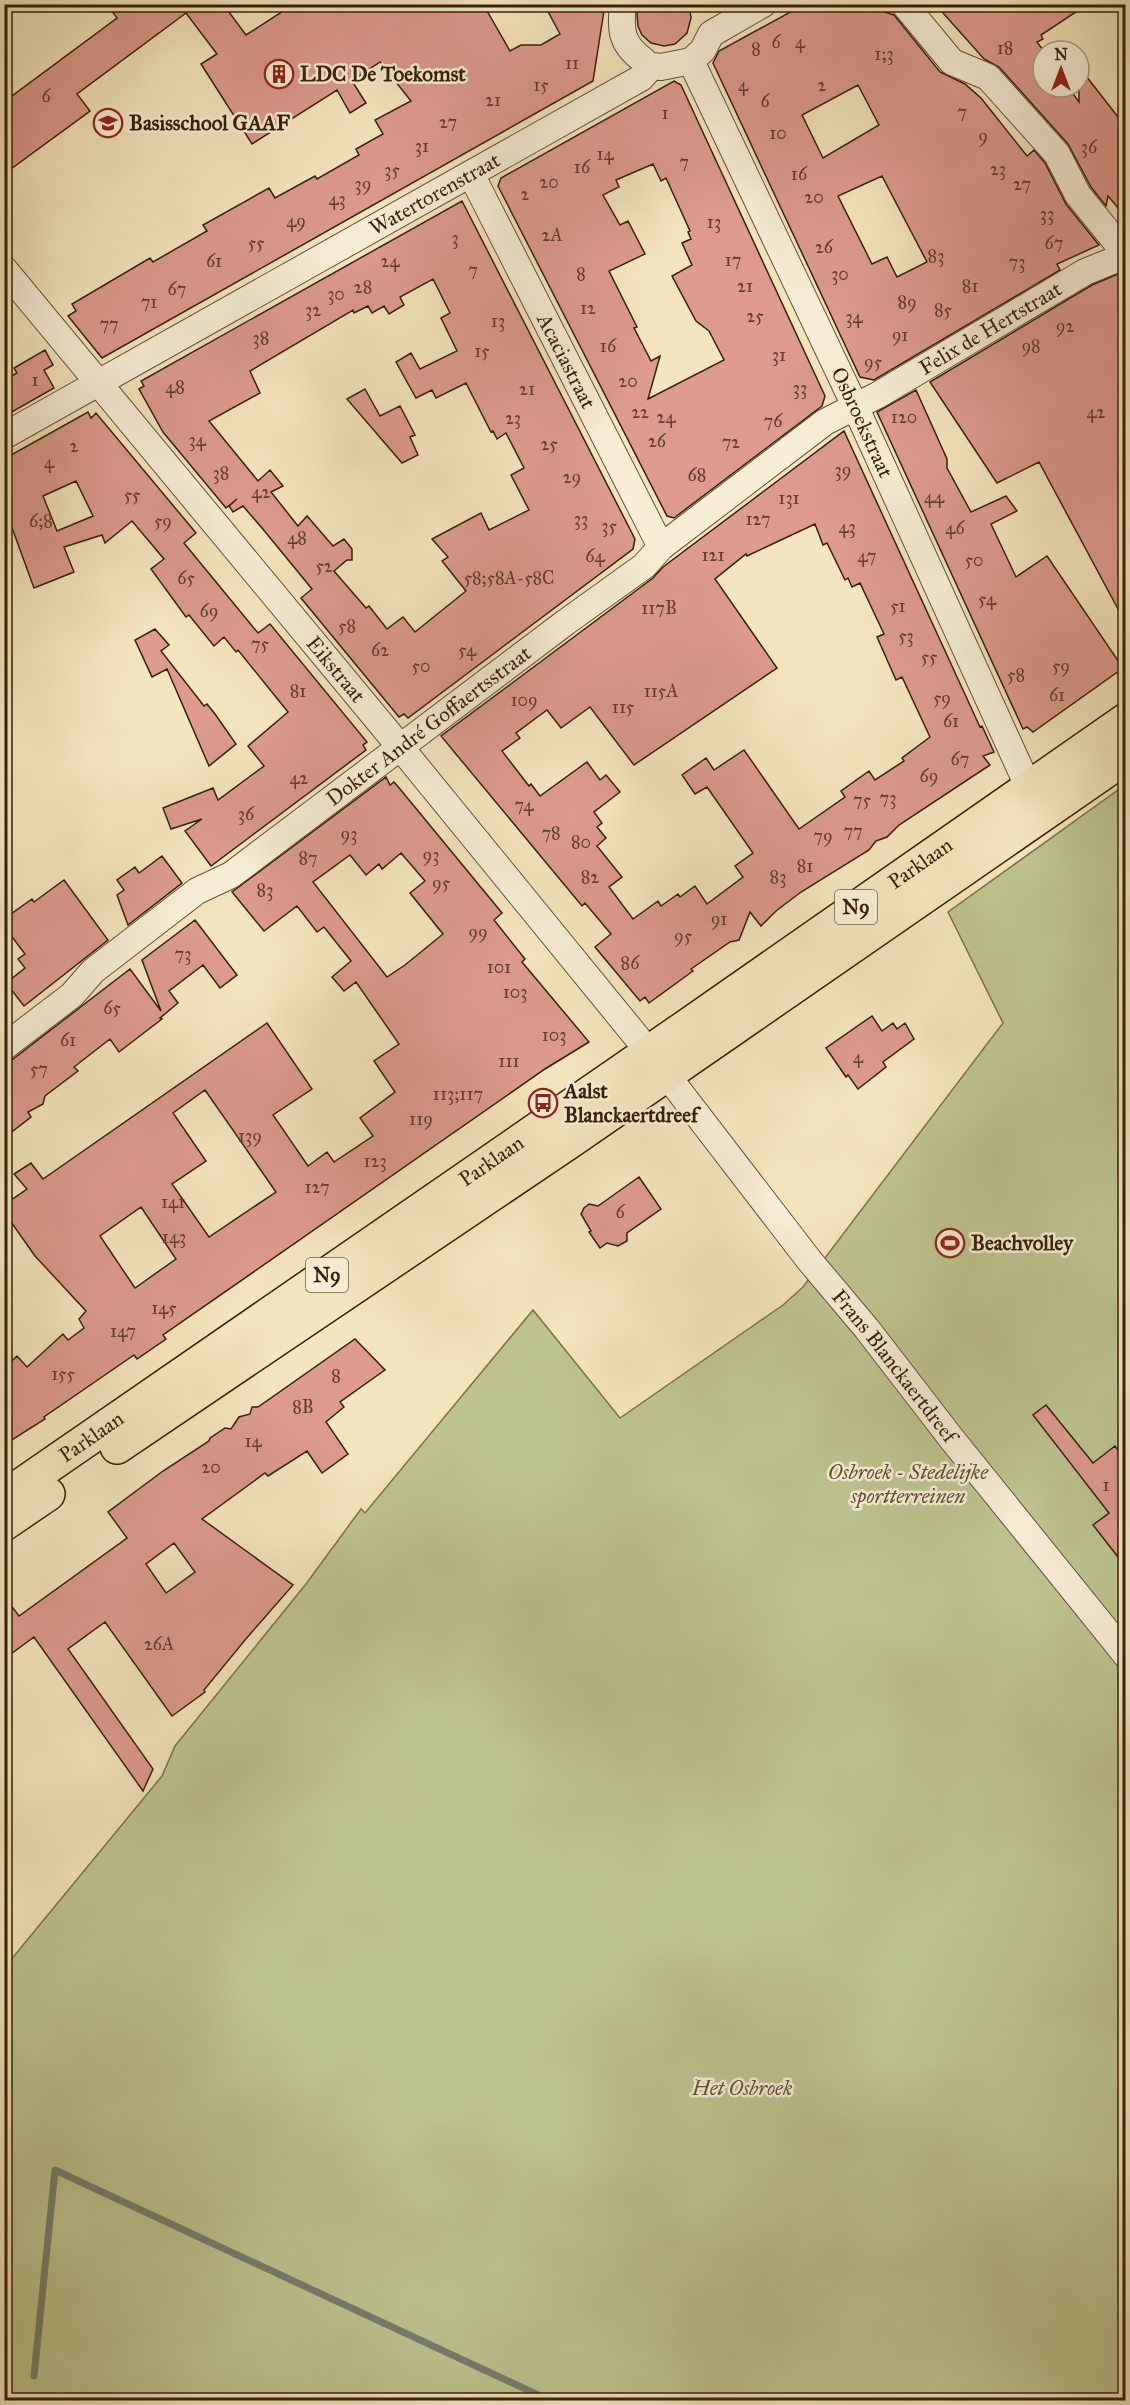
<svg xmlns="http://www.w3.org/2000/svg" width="1130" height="2405" font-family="'IM FELL Great Primer',serif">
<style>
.green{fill:#bec490;stroke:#7a724c;stroke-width:1.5}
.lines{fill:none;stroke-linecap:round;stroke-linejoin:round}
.stream{stroke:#747f6c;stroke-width:7}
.building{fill:#dc9b8d;stroke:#371f09;stroke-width:1.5;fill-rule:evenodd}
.street-casing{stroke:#665036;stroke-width:28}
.primary-casing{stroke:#371f09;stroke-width:36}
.street{stroke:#f8eed5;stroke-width:26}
.primary{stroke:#f5e5be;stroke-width:33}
.labels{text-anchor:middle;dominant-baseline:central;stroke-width:5;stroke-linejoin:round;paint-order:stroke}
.number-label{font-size:18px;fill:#603e2a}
.shield{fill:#f8eed5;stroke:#715d46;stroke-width:1.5}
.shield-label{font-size:20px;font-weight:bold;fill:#371f09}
.poi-label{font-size:21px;font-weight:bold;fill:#371f09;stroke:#f8eed5;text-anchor:start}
.street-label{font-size:21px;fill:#371f09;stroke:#f8eed5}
.park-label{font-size:21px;font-style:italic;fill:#605132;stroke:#f8eed5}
</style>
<rect width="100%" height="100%" fill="#f5e5be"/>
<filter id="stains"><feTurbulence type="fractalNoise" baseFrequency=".00333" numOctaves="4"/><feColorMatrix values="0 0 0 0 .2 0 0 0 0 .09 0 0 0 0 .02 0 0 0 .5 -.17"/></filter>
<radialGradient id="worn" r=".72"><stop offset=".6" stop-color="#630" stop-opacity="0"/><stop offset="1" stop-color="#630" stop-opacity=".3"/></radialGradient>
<path class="green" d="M1125,785V2400H5V1967L162,1776L175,1746L306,1584L361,1509L365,1513L533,1310L620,1418L783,1305L803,1287L1003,1023L948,912Z"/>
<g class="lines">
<path class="stream" d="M34,2376L55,2170L549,2400"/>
</g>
<path class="building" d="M107,4H223L246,35L294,4H483L510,51L521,45H541L560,34L544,4H605L593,81L102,358L68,316L76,311L72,304L150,258L153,262L207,231L203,225L269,188L275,198L315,176L317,179L359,155L356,149L383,134L375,120L411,101L380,62L352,81L366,103L350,113L337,90L252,144L201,64L217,54L186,13L77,94L90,111L4,174V102L117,18Z
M640,4H689L691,18L687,33L675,44L664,46L651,43L642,35L638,26L637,14Z
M799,4H860L894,15L940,72L965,84L981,98L1027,156L1034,150L1045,163L1066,204L1099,245L1057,264L1060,270L874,380L860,377L713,63L719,51L796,9ZM858,85L879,125L823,158L802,115ZM882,176L927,262L897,277L887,257L872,264L838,196Z
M935,4H1037L1042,10L1051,4H1088L1041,35L1043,39L1037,42L1043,50V87H1068L1079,102V67L1118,117L1125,130V216L1108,196L1106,206L1091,187L1068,144L999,67L984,59Z
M674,81L681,85L825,396L822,406L674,518L667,516L498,186L501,178ZM653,164L661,181L666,178L690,231L688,232L691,239L682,243L692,265L672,276L696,321L709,331L724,360L648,399L660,356L651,361L634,328L637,327L609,271L645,254L628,221L620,225L603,195L619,187L616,180Z
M462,201L635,539L633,549L408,718L404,714L399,717L301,598L312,589L262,528L243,506L233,512L229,506L237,499L226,508L163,432L139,389L144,386L141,381ZM433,279L450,313L441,318L457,351L420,369L411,353L396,362L416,398L432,390L436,398L466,383L491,432L493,431L497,439L506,433L524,468L511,475L529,510L489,530L481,513L432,539L448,557L442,561L466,591L415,632L403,617L387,629L369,606L366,608L334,571L347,560H352V549L344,539L333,546L307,516L298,526L271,492L283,486L270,470L258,481L209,421L260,393L250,371L353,310L354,313L368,306L372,313L384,306L389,314L404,305L400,297Z
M1125,271V564L1118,568L1125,582V622L1039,462L997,483L930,382L1092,285Z
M45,350L53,365L44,370L54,388L10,413L4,403V380L17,373L14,368Z
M365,389L380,416L400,406L415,435L410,437L418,455L402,463L347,399Z
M916,390L947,459V468L971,512L1006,496L1017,511L991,524L1016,577L1047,556L1123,668L1033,732L1027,727L1023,729L877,412Z
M88,412L91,418L96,413L196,533L184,543L258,633L270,624L367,742L363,745L366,750L211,866L185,831L202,819L171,829L163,808L213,788L218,800L264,766L248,746L288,712L238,650L236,652L224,637L214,646L189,615L186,617L151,569L164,559L132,521L105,543L102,535L64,547L74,572L34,588L11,525L4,528V459ZM76,481L93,516L57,531L43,496Z
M844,431L980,727L982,726L994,752L983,756L990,765L899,825L887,837L876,841L869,850L801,892L776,911L761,926L750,912L739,940L730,942L691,969L693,971L649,1003L645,997L640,1001L595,947L611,934L585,903L582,906L441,736L653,578L663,567ZM815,524L823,545L827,543L845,580L848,578L852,587L860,583L884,634L877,637L896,680L902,677L930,737L902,758L904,761L875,780L869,771L841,791L845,797L799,829L744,750L714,770L706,758L682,775L695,794L707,787L753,853L735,866L743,877L707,904L695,886L680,897L678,894L661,906L658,901L633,919L609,887L622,877L597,846L606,838L597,827L602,823L594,812L620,792L606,775L600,780L587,762L540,796L531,784L529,786L502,751L520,738L516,733L547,710L561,728L590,707L634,765L777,668L715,579L746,554L747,556Z
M155,629L169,645L161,651L204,706L207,704L215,714L236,744L209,766L167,669L152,677L135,640Z
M386,777L390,785L394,782L400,789L502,913L494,920L525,959L522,962L589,1042L545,1069L163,1335L166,1339L137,1359L134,1355L44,1417L45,1419L4,1445V1368L17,1356L27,1367L63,1334L68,1340L84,1328L79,1319L86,1311L35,1256L4,1212V1205L27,1189L14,1174L31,1163L43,1179L267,1023L312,1089L273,1115L308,1166L327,1152L334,1162L373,1136L360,1118L395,1092L374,1061L399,1044L356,982L344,991L332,977L351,961L324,927L317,932L297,906L264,931L232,892ZM401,853L425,881L410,893L443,934L405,965L387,977L313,882L350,855L366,875L379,864L382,869ZM205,1090L276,1192L209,1237L172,1184L206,1161L173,1113ZM141,1207L176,1259L135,1288L100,1236Z
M162,856L182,883L128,925L117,895L124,890L117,880L135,867L139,873Z
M64,880L108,940L24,1006L6,983L25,968L18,959L25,954L4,926V919L32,899L34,902Z
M195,920L237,975L220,988L203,965L169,991L178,1003L160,1018L162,1019L119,1052L110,1039L74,1067L78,1071L45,1096L43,1104L28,1112L31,1117L4,1138V1063L13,1059L130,969L161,1011L142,960Z
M872,1016L882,1031L893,1023L897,1029L905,1023L914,1039L883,1062L886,1067L858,1089L848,1075L846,1077L826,1048Z
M639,1177L661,1209L627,1233V1241L618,1246L607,1243L600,1248L589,1232L591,1231L581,1214L584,1208L589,1204L598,1206Z
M355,1339L385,1370L340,1402L344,1407L326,1422L348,1454L322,1473L307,1451L268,1476L265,1473L202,1519L293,1585L245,1640L204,1690L205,1692L172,1716L105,1622L68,1649L153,1769L143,1791L34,1637L4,1659V1596L19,1616L127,1538L108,1512L163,1471L209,1441L210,1438L225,1428L231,1429L239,1417L250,1414L252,1407H258ZM174,1543L195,1572L166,1593L146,1564Z
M1046,1405L1093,1463L1115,1446L1125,1460V1566L1093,1525L1109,1513L1033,1415Z"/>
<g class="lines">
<g class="street-casing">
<g id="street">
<path d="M623,4C620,30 621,44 643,60"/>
<path d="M904,4L952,62L988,77L1057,154L1078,195L1125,253"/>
<path id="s1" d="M691,61L855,406L1028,786"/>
<path id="s2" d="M471,174L661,547"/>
<path id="s3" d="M4,269L401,748L649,1052L809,1260L867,1329L951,1438L1126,1655"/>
<path id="s4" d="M4,436L641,78L652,66L661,67L691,61L703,50L711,34L763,4"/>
<path id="s5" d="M4,1047L72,995L93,971L197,891L231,875L566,622L644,566L661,547L825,422L878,395L1085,272L1112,261L1126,253"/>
</g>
</g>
<g class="primary-casing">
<g id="primary">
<path d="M117,1447L572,1140L1126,757"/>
<path id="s6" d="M4,1497L684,1028L1126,720"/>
<path d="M4,1524L48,1494"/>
</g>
</g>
<use href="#street" class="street"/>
<use href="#primary" class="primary"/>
</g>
<defs>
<g id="building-ring" transform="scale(1.5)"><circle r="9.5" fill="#f8eed5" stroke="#8f2418" stroke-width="1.5"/><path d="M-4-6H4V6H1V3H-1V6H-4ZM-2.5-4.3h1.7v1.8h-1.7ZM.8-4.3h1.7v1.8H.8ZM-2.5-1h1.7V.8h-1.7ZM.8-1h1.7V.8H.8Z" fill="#8f2418"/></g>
<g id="school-ring" transform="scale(1.5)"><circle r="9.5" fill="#f8eed5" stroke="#8f2418" stroke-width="1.5"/><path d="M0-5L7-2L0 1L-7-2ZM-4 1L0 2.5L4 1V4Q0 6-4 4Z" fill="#8f2418"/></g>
<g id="bus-ring" transform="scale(1.5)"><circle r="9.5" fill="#f8eed5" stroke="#8f2418" stroke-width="1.5"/><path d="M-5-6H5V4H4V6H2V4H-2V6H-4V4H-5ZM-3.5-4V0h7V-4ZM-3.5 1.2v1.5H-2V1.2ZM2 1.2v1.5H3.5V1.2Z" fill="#8f2418"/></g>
<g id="stadium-ring" transform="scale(1.5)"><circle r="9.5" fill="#f8eed5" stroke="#8f2418" stroke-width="1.5"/><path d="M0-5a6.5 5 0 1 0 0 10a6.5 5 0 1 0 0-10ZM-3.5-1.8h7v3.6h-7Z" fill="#8f2418"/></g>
</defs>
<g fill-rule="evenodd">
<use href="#building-ring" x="279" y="74"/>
<use href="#school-ring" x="108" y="123"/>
<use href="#bus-ring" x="543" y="1103"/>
<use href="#stadium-ring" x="950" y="1243"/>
</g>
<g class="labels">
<g class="number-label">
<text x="776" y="42">6</text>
<text x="800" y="42">4</text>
<text x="1005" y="48">18</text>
<text x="756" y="49">8</text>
<text x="884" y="54">1;3</text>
<text x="572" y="63">11</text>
<text x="541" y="85">15</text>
<text x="743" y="85">4</text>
<text x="822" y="85">2</text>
<text x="46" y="96">6</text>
<text x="493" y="100">21</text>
<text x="765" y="101">6</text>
<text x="962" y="112">7</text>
<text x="665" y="113">1</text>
<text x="448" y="122">27</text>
<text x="778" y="133">10</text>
<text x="983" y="136">9</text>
<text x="422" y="146">31</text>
<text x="1089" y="147">36</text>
<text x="605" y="154">14</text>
<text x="684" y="162">7</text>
<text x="582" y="167">16</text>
<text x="998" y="169">23</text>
<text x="392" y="170">35</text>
<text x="799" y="174">16</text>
<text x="549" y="182">20</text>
<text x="363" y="184">39</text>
<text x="1022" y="184">27</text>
<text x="525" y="194">2</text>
<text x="814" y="197">20</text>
<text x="337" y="199">43</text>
<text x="1047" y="214">33</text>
<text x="296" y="221">49</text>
<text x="714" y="222">13</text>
<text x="552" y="235">2A</text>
<text x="455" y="238">3</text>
<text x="256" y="243">55</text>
<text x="1054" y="243">67</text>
<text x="824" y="247">26</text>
<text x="936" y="256">83</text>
<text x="733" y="260">17</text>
<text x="214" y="261">61</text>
<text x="390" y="261">24</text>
<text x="1017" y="262">73</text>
<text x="473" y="270">7</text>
<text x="581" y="274">8</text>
<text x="840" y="274">30</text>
<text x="745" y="286">21</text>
<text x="970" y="286">81</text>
<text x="363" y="287">28</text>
<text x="177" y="289">67</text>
<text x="336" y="294">30</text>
<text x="149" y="302">71</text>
<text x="907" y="302">89</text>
<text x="588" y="308">12</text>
<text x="313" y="310">32</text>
<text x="943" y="310">85</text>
<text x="755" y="316">25</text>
<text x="854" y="317">34</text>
<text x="498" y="321">13</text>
<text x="109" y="324">77</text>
<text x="1065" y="326">92</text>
<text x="900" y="335">91</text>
<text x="261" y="338">38</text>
<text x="608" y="346">16</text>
<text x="1031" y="346">98</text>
<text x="482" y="351">15</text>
<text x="779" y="355">31</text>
<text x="873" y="362">95</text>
<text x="35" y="380">1</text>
<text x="628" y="381">20</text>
<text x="175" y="387">48</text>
<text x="800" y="388">33</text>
<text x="527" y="389">21</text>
<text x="640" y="412">22</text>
<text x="1096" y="412">42</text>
<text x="666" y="417">24</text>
<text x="904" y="417">120</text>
<text x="513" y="418">23</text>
<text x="773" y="421">76</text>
<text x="197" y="440">34</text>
<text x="657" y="441">26</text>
<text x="731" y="442">72</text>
<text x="549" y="444">25</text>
<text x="74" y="446">2</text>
<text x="49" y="462">4</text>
<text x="843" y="470">39</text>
<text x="221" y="473">38</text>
<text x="697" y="475">68</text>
<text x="572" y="477">29</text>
<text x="261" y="492">42</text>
<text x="132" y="495">55</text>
<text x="934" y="497">44</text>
<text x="789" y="498">131</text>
<text x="581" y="519">33</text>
<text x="758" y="519">127</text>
<text x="41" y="521">6;8</text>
<text x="163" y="521">59</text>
<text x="609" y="526">35</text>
<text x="847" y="527">43</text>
<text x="955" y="528">46</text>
<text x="297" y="538">48</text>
<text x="713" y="555">121</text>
<text x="595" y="556">64</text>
<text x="867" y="556">47</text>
<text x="974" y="560">50</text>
<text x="324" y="566">52</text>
<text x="186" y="578">65</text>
<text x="509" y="578">58;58A-58C</text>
<text x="987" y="599">54</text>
<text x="898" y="606">51</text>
<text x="659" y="608">117B</text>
<text x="209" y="611">69</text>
<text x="347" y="626">58</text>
<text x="906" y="636">53</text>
<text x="260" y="644">75</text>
<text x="380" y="650">62</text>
<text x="467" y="650">54</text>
<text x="929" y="657">55</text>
<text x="421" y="666">50</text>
<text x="1061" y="666">59</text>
<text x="1016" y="675">58</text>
<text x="298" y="691">81</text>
<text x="661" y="691">115A</text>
<text x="1057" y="695">61</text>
<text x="942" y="698">59</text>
<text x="524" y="700">109</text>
<text x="623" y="707">115</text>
<text x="951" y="721">61</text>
<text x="960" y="759">67</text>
<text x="929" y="776">69</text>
<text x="299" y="778">42</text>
<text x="888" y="798">73</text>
<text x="862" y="800">75</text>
<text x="524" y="805">74</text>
<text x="246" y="814">36</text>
<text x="853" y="831">77</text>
<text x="551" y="833">78</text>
<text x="349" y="834">93</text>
<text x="823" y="836">79</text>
<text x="581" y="842">80</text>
<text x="431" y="855">93</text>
<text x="308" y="858">87</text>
<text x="805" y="866">81</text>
<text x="590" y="877">82</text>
<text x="778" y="877">83</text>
<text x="441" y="883">95</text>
<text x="265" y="890">83</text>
<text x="719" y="919">91</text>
<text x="478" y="932">99</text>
<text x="683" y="936">95</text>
<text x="183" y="954">73</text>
<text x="630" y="963">86</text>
<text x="499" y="967">101</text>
<text x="515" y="992">103</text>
<text x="112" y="1008">65</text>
<text x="554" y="1035">103</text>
<text x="68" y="1040">61</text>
<text x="858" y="1057">4</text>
<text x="509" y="1061">111</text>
<text x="39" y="1069">57</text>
<text x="458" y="1094">113;117</text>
<text x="421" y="1119">119</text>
<text x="250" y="1136">139</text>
<text x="375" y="1161">123</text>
<text x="317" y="1187">127</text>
<text x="173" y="1202">141</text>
<text x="620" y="1212">6</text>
<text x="174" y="1237">143</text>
<text x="164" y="1308">145</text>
<text x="123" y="1331">147</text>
<text x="63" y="1374">155</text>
<text x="336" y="1376">8</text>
<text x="303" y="1407">8B</text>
<text x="253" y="1441">14</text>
<text x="211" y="1467">20</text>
<text x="1106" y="1485">1</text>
<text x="159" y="1644">26A</text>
</g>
<g class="shield">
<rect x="835" y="890" width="42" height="34" rx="4.5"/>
<rect x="306" y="1258" width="42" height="34" rx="4.5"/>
</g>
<g class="shield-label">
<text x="856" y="907">N9</text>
<text x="327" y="1275">N9</text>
</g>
<g class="poi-label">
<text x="300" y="74">LDC De Toekomst</text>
<text x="129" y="123">Basisschool GAAF</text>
<text x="564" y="1091">Aalst<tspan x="564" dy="24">Blanckaertdreef</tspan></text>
<text x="971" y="1243">Beachvolley</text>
</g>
<g class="street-label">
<text stroke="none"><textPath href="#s4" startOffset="494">Watertorenstraat</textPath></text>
<text stroke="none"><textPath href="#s5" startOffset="1224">Felix de Hertstraat</textPath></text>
<text stroke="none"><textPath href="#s2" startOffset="210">Acaciastraat</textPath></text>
<text stroke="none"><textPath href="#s1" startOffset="400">Osbroekstraat</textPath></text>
<text stroke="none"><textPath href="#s3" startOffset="520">Eikstraat</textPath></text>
<text stroke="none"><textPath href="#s5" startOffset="534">Dokter André Goffaertsstraat</textPath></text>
<text stroke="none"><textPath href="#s6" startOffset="1114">Parklaan</textPath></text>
<text stroke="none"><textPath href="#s6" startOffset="592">Parklaan</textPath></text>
<text stroke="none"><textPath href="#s3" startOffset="1413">Frans Blanckaertdreef</textPath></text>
<text stroke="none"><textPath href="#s6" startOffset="106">Parklaan</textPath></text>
</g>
<g class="park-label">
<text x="908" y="1472">Osbroek - Stedelijke<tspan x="908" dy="24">sportterreinen</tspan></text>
<text x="742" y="2088">Het Osbroek</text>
</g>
</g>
<rect width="1130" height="2405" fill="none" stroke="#f5e5be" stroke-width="24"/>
<rect x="6" y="6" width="1118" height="2393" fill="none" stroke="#371f09" stroke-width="3"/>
<rect x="12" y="12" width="1106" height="2381" fill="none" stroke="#371f09" stroke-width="1.5"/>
<g transform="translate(1061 69)"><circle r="28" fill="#f8eed5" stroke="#ab9b83" stroke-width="1.5"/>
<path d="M0-4.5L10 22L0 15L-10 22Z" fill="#8f2418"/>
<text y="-9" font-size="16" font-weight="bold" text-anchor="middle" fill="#371f09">N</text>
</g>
<rect width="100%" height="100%" filter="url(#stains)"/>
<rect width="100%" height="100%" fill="url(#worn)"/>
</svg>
